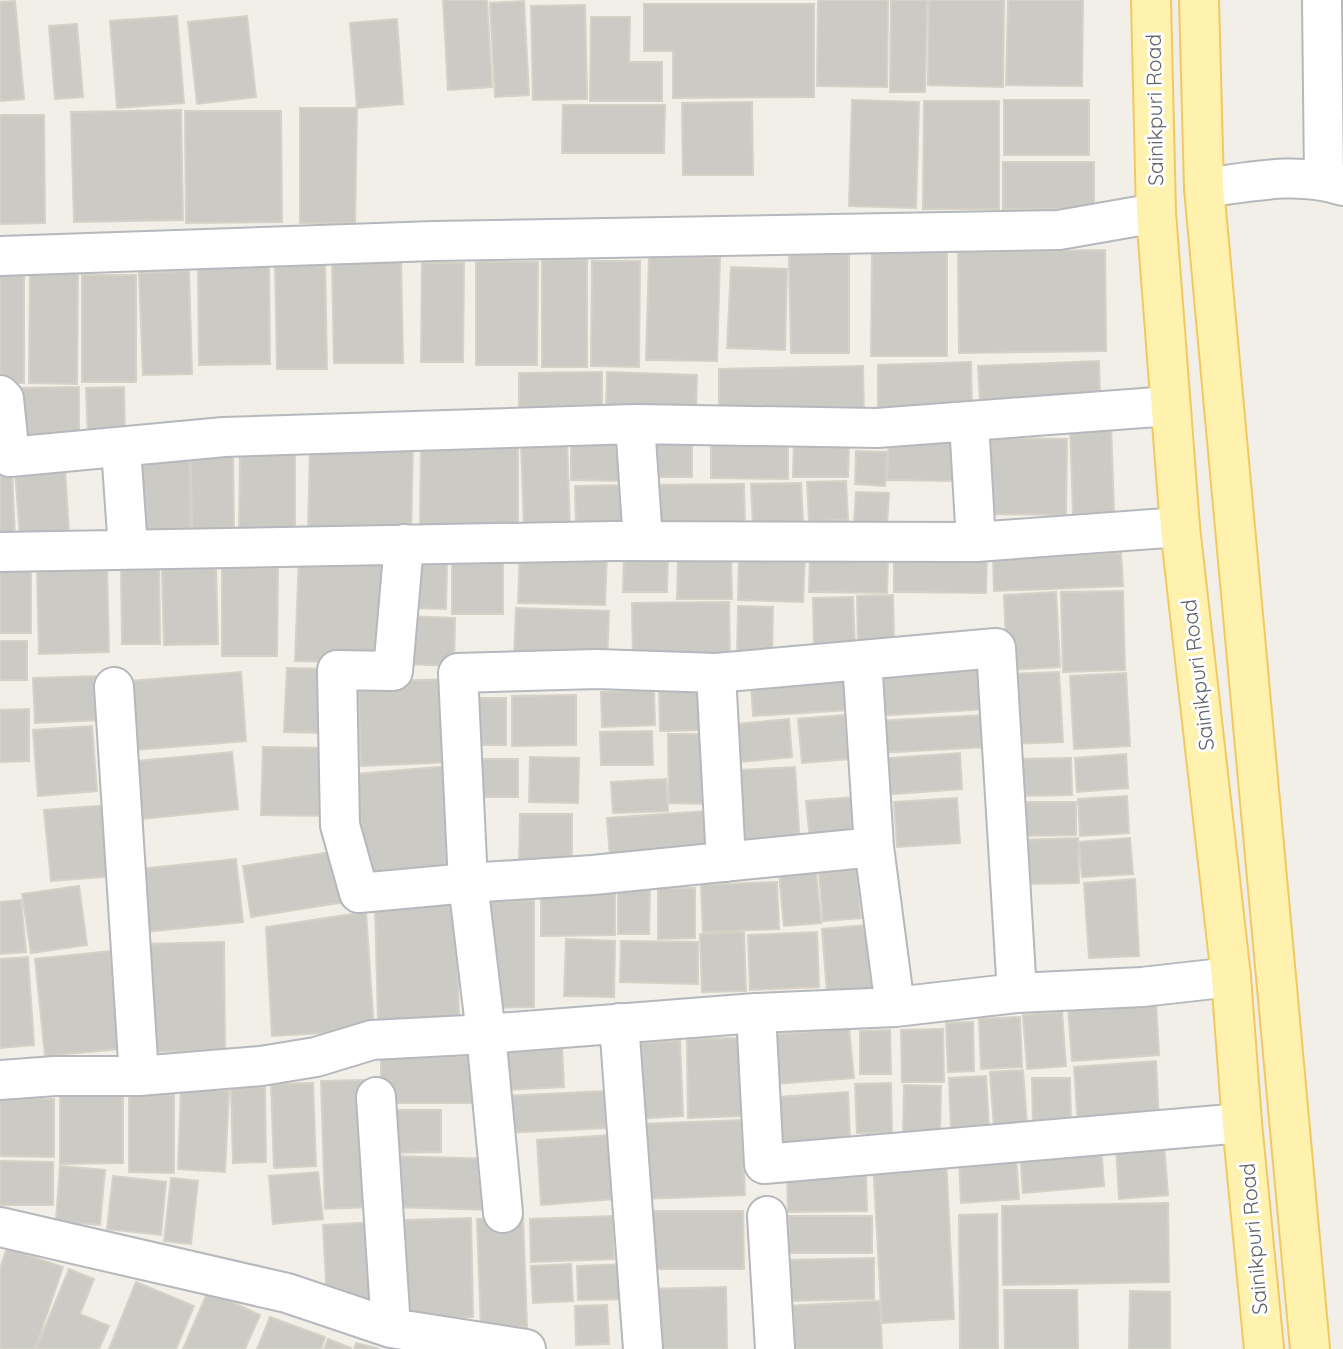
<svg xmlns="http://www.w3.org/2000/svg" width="1343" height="1349" font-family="Quicksand,sans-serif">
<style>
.building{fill:#cccac5;stroke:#d6d1c6;stroke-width:2}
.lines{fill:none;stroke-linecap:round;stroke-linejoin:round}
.minor-casing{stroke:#b5b8bc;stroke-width:42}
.major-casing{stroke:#f2c960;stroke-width:42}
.minor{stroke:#fff;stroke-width:38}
.major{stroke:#fff2af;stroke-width:38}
.labels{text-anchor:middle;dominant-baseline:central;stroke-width:6;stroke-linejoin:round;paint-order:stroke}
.street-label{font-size:21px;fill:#5f6368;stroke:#fff}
</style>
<rect width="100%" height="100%" fill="#f1efe8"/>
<path class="building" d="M443,0H487L492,87L448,90Z
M818,0H888L887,87L817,86Z
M891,0H927L925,92H890Z
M929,0H1004L1003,87L928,85Z
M1008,0H1083L1082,86L1006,85Z
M15,1L24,99L0,101V2Z
M524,1L529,95L495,97L490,3Z
M644,4H814V97L673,98V51H644Z
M585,5L587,99L533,100L531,6Z
M177,16L184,103L117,108L110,21Z
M247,16L256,97L197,104L188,22Z
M591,17H630L629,62H662V101H590Z
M397,19L403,104L357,108L350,23Z
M77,24L83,97L55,99L49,26Z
M852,100L919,102L916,208L849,206Z
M1004,100H1089V155H1004Z
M924,101H999V209H923Z
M752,102L753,175H683L682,103Z
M563,105H665L664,153H562Z
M300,108H357L355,223H300Z
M181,110L183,220L74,222L71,112Z
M185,111H281L282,222L186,223Z
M0,115H44L45,223L0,224Z
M1003,162H1094V209H1003Z
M872,247L947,248V356H871Z
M1105,250L1106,351L959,353L958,252Z
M849,254V353H791L789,255Z
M649,257L720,258L717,361L646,360Z
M401,260L403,363H334L332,261Z
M542,260H587V367H542Z
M269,261L270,364L199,365L198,262Z
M592,261H640L639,367L591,366Z
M325,262L327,369H277L275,263Z
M476,262H538L537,365H476Z
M422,263H464L463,362H421Z
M24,266V383H0V267Z
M731,267L787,269L785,350L727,348Z
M30,271H78L77,384L29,383Z
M189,271L192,374L143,375L139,273Z
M82,275H136V382H82Z
M1099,361L1100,397L980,401L978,366Z
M971,362L972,409L878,410V365Z
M863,366L864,417L719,420V369Z
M602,372V415H519V373Z
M607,372L697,375L696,414L606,412Z
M79,387V446L10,447V388Z
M124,387L125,437L88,438L86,388Z
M1111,423L1114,513L1073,514L1070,424Z
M889,435L955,437L954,481L887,480Z
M571,437L624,438L623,481L571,480Z
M988,438L1067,439L1066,515L988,514Z
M794,440H849L848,477H793Z
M567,441L570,526L524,527L521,443Z
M645,441H692V477H645Z
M711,441H788V479L711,478Z
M310,443L413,444L411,535L308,534Z
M421,446L518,447V527L420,526Z
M189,448L191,533L137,534L136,450Z
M240,449H295V536H239Z
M233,451L234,534L192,535L191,452Z
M856,451L887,452L885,486L855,484Z
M65,468L69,534L20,537L15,471Z
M12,470L15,539L0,540V471Z
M846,481L848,520L809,521L807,482Z
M801,483L803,523L753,526L751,484Z
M744,484L745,527L650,528V485Z
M624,485L625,532L576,533L575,486Z
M856,492L889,493L887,524L854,522Z
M520,551L607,554L605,605L518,603Z
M452,552H503V614H452Z
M894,553L987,554L986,593L894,592Z
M1121,553L1123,586L994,591L993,557Z
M299,554L387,557L384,663L295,661Z
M624,554H668L667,592H623Z
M739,554L805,556L803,602L738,600Z
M810,554L888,555L887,593L809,592Z
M678,555H731L732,599H677Z
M408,558L447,560L446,609L407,608Z
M121,565H159L160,644H122Z
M107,567L109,652L39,654L37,569Z
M216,568L218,644L164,645L162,569Z
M222,568H278L277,656H222Z
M31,570V633H0V571Z
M1123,591L1125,670L1063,672L1061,592Z
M1056,592L1060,667L1007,670L1004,595Z
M893,595L894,642L858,643L857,596Z
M853,597L855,648L814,649L813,598Z
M729,602L730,661L633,662L632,603Z
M738,606L773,607L772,660L737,659Z
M516,608L609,611L607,662L514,658Z
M404,616L455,618L454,666L402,664Z
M0,641H27V680H0Z
M986,666L988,709L875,716L873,673Z
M287,668L323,669L320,733L284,732Z
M241,672L246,741L135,750L129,681Z
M1059,672L1063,742L1012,744L1008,674Z
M1126,673L1130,746L1074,749L1070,676Z
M100,676L101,720L35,723L33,678Z
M848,677L849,710L753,716L751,683Z
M451,679L454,762L361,766L358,682Z
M706,685L707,730L660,731L659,687Z
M654,690L655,725L602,727L601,692Z
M576,695V745L512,746V696Z
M473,698H506V745H473Z
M29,709V761L0,762V710Z
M844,715L849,759L802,763L798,719Z
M986,715L987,747L878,753L876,721Z
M789,719L792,757L741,762L737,724Z
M92,726L97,791L38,796L33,730Z
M652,731L653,765H601L600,732Z
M668,734H711L712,804L669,803Z
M263,747L330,748L329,816L261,815Z
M232,752L238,809L142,819L137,761Z
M960,753L962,789L881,795L878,759Z
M1126,754L1128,788L1077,792L1075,758Z
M530,757L579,758L578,803L529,802Z
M1071,758L1072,795L1017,796L1016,759Z
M468,759H518V797H468Z
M448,766L457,869L366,877L357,774Z
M795,767L800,845L744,848L739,770Z
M666,779L668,811L613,813L611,782Z
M1127,796L1129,833L1080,836L1078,799Z
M855,797L859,836L810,840L806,801Z
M957,798L960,843L897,847L894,802Z
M1023,802H1076V835L1023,836Z
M111,805L116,876L51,881L44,810Z
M706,811L709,851L610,858L607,818Z
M520,814H572V862L519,861Z
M1078,838L1079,883L1024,884L1023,840Z
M1130,838L1133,874L1082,877L1079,842Z
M338,851L346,902L251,917L243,866Z
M236,859L243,922L145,932L139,869Z
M856,868L861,918L823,921L819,871Z
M816,872L821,923L784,926L779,874Z
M1135,879L1139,956L1089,958L1084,883Z
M777,882L779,929L703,932L701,885Z
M618,885H650L649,934H618Z
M79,886L87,945L31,953L22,894Z
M615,888V935L541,936V889Z
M658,888H695V938L658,939Z
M21,900L26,952L0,954V902Z
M487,901H534V1007L488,1008Z
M456,903L459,1019L378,1020L375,906Z
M366,912L374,1030L272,1036L266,927Z
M867,925L872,989L827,993L822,929Z
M744,932L746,991L702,992L700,934Z
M817,932L819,987L750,990L748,935Z
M566,939L615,941L614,997L564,996Z
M621,941L698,942V984L620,982Z
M224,942L225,1050L142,1052L141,944Z
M110,951L119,1049L45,1056L35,959Z
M28,957L34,1045L0,1048V959Z
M1156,1002L1159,1055L1072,1061L1068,1008Z
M1062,1012L1066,1066L1027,1069L1023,1015Z
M1020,1017L1022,1067L981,1069L979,1019Z
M973,1022L974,1071L948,1072L946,1023Z
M849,1028L854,1078L774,1084L769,1035Z
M943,1029L944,1082H902L901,1030Z
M890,1030L891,1074H860V1031Z
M742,1038L744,1116L688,1118L687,1039Z
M680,1041L683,1116L637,1119L633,1043Z
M562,1048L564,1087L501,1090L499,1052Z
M481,1056L482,1103H381V1057Z
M1156,1061L1159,1121L1078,1126L1074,1067Z
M1023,1070L1028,1139L995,1142L990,1072Z
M986,1076L989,1127L951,1129L949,1078Z
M1032,1078H1070L1071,1123L1033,1124Z
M366,1080L371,1207L325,1209L321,1081Z
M313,1083L316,1166L274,1168L271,1084Z
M891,1083L892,1133H857L855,1084Z
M904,1085L941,1086L940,1135L903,1134Z
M265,1087L266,1162L233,1163L231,1088Z
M181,1089L229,1091L225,1172L178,1169Z
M605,1091L606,1128L505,1133L503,1096Z
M848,1092L850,1142L781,1146L778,1097Z
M60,1093H123V1163L60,1164Z
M129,1094L174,1095V1173L129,1172Z
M0,1098L54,1099V1157L0,1156Z
M387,1110H441V1152L388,1153Z
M742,1120L745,1195L643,1199L641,1124Z
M611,1135L615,1199L541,1205L537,1140Z
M1164,1143L1168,1195L1119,1199L1116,1147Z
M1101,1145L1104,1186L1023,1193L1020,1152Z
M1016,1155L1019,1199L961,1203L959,1158Z
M390,1156L495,1159L493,1210L389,1207Z
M946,1158L954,1319L882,1323L873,1162Z
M0,1161L53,1162V1205H0Z
M60,1166L105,1170L100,1225L56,1221Z
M318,1172L323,1219L273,1224L269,1176Z
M866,1172L867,1211L788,1212L787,1173Z
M113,1176L166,1182L161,1235L107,1229Z
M171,1178L198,1181L191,1244L164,1241Z
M1168,1203L1169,1282L1003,1285L1002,1206Z
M649,1211H743L744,1269H649Z
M997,1214L998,1349H960L959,1215Z
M613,1216L614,1259L531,1262L530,1219Z
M789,1216H872V1253H789Z
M523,1217L527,1327L481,1329L477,1219Z
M471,1218L473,1317L408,1319L405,1220Z
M378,1222L383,1297L327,1301L323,1225Z
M7,1248L63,1267L35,1349H0V1269Z
M874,1258V1299L788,1301L787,1260Z
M571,1264L573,1301L533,1303L531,1266Z
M629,1264L630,1299L578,1300L577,1266Z
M69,1269L94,1279L80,1314L109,1326L99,1349H36Z
M136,1282L194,1306L176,1349H109Z
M726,1287L727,1349H650L649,1289Z
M1004,1290H1077L1078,1349H1005Z
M208,1291L260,1315L245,1349H183Z
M1130,1291L1170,1292V1349H1129Z
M880,1301L882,1349H788L786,1306Z
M607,1305L609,1344L576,1345L575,1306Z
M270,1317L325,1337L321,1349H257Z
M328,1339L351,1348V1349H324Z
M356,1343L380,1349H354Z"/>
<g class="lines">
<g class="minor-casing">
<path id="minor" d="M1322,0L1324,180
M1204,188C1250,182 1298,171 1343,186
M0,256L434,241L1059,230L1156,213
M0,395L4,399L10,457L224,437L635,424L877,428L1170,406
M969,422L976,542
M635,424L643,541
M121,448L128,549
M404,544L393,671L337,670L340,825L359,893L468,883L593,875L874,847
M0,552L613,541L976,542L1180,527
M862,660L874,847L895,1007
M716,673L726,862
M114,687L139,1076
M756,1013L764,1164L1242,1123
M619,1023L643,1349
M0,1080L55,1076H139L261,1066L316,1057L372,1040L486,1034L756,1013L895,1007L1017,993L1142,987L1231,977
M376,1097L391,1328
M503,1213L486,1034L468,883L458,673L597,669L716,673L996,648L1017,993
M767,1216L775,1349
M0,1227L287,1293L391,1328L526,1349"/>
</g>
<g class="major-casing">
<path id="major" d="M1151,0L1156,213L1180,527L1231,977L1242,1123L1264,1349
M1199,0L1204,188L1310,1349"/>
</g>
<use href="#minor" class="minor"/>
<use href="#major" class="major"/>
</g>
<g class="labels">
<g class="street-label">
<text transform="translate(1154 110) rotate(-91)">Sainikpuri Road</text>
<text transform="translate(1197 675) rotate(-97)">Sainikpuri Road</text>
<text transform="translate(1253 1239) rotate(-95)">Sainikpuri Road</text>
</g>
</g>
</svg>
